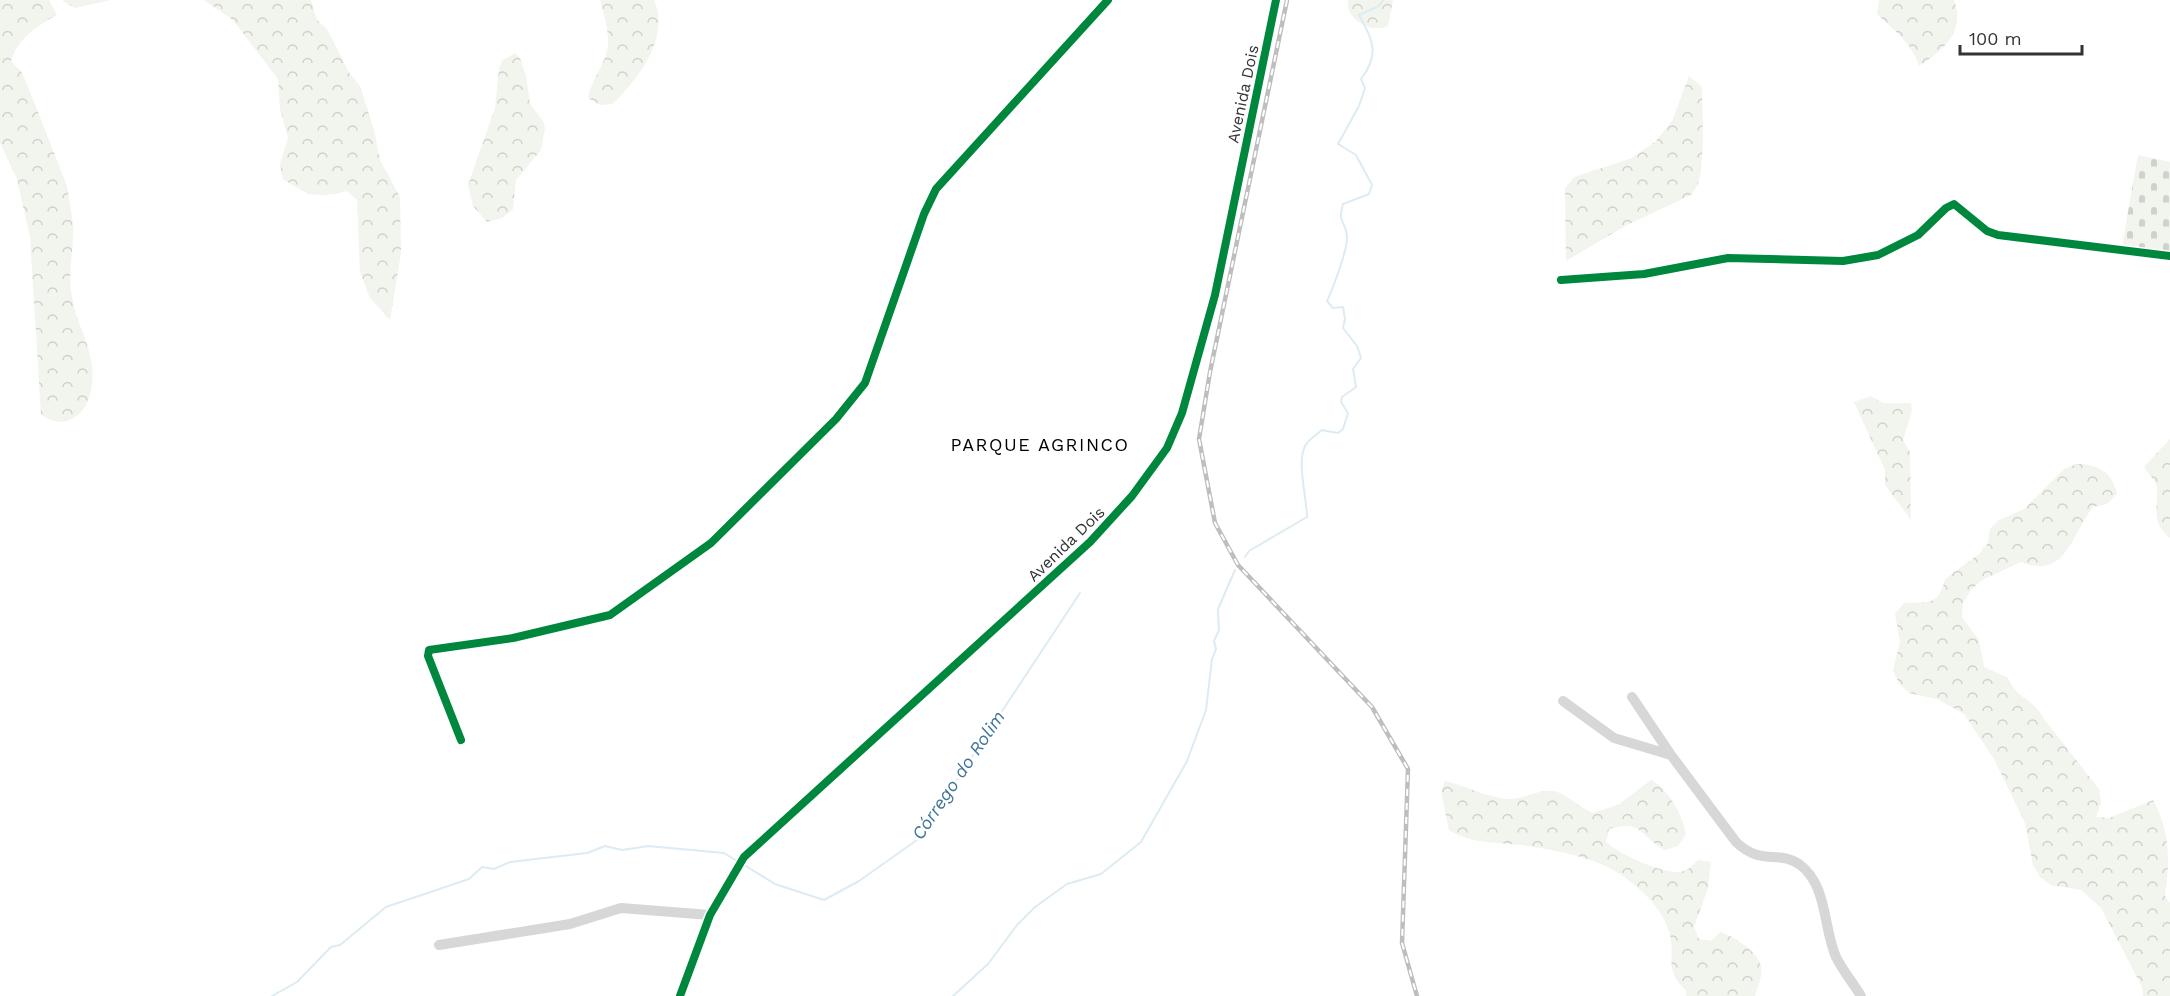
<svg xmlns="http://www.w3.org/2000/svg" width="2170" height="996" font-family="'Work Sans',sans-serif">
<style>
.forest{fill:url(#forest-crowns)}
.cemetery{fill:url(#cemetery-stones)}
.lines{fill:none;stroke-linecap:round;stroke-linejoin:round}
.stream{stroke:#ddebf3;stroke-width:2}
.street{stroke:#d7d7d7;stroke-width:10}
.rail-casing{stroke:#bebebe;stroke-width:4.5}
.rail{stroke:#fff;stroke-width:2;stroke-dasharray:7;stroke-linecap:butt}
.cycleway-casing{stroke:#fff;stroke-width:11}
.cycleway{stroke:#00873e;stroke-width:8}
.labels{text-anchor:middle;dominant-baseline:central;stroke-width:6;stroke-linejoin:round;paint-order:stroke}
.street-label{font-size:16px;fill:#333;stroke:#fff}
.neighbourhood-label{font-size:18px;letter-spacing:1.5px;fill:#000;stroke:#fff}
.water-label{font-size:18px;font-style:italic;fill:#3f7597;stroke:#fff}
</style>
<defs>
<pattern id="forest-crowns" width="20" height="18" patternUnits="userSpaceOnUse" patternTransform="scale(1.5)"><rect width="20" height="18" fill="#f1f5ed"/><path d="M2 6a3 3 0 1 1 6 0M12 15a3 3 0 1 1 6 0" fill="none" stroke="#cfd2cc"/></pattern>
<pattern id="cemetery-stones" width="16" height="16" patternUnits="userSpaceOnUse" patternTransform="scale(1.5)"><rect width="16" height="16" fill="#f1f5ed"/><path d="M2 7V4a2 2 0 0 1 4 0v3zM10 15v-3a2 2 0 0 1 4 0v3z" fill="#cfd2cc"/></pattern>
</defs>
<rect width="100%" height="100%" fill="#fff"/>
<path class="forest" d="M0,0H49L57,15C38,25 16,40 11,62L21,71L27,84L67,186C69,200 72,214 73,227C74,251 67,273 72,297C78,333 100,355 90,395C87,404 83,412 75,417C62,425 53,422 41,415L30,237L17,179L0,143Z
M111,0L75,8L63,1V0Z
M204,0H311L317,20L327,29L350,74L360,86L374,130L380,160L400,197L401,253L390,320L370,298L360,272L357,200L347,191C315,198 310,197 283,179L280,164L288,138L280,109L278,79L233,20Z
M600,0H654C671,37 638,79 613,104L600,105L588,98C591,83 598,74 604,60C613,41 605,19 600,0Z
M1348,0H1393L1388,26C1372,34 1345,20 1348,0Z
M1879,0H1954C1966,31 1943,51 1919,66C1912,43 1894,30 1877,14Z
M515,53L520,58L526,76L530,104L543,121L545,128L541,150L516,180L513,209L502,218L487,222L473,206L468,185L495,108L499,68L503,60Z
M1689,76L1702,87L1703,142L1701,171L1698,184L1691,195L1627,225L1566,261L1565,188L1574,177L1632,158L1655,142L1672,121Z
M1871,396L1883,403H1911L1912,411L1903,440L1910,452L1911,520L1885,485V470L1854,402Z
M2170,439V538C2151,523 2158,509 2157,488C2156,480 2148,474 2144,467Z
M2077,464C2098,464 2113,473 2117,494L2107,504L2093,507C2071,535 2066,580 2021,562L1982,580L1971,590L1963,603L1962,617L1979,640L1984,667L2008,678C2017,700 2033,697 2044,719L2099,789L2101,803L2096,817L2109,818L2153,800C2170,830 2170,862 2165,896L2170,903V996H2143L2142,987L2101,908L2081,890L2051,885L2040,877L2033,865L2025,823L1994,759L1964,714L1937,699L1909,693L1899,684L1893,670L1900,642L1895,614L1904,603C1928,602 1939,606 1945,579L1979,554L1988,543L1990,529L1999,520L2024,509L2064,469Z
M1651,780C1669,790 1682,814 1686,834L1678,846L1665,850C1639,837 1644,819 1609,829L1606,842C1619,854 1659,872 1677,872C1687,872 1692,866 1698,860L1711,862L1708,888L1694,927L1699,939L1711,941L1720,932C1733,936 1754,949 1760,963C1764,974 1758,986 1755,996H1686V990C1662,969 1677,956 1669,932C1663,910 1644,892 1627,879C1602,859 1560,851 1528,846C1501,842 1473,845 1449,830L1441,792L1445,781C1467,786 1485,797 1507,799C1525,800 1541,787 1557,792C1569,796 1580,808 1593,813L1618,805Z"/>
<path class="cemetery" d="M2138,155L2170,162V251L2122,246Z"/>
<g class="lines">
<path class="stream" d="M1245,557L1249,551L1307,517C1307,498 1295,457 1307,443C1311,438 1317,434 1322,430L1338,433L1343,429L1348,413L1341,402L1342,397L1356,387L1353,369L1361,358L1357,346L1343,328L1345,319L1343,307L1333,308L1327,301C1333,288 1348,249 1347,236C1346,221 1337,224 1343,204L1369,194L1372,185L1356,155L1338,144L1359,106L1365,88L1361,79C1380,55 1373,39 1359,15L1379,6L1383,0
M744,865L775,884L824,900L859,881L917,840L1080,593
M272,996L297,982L331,947L340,945L386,907L469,879L482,867L494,869L510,862L587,853L605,846L622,850L648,846L724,853L737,861
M953,996L988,964L1017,925L1035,907L1067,884L1101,874L1141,842L1187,761L1206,710L1212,659L1216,649L1214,641L1219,630L1218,609L1235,570"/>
<path class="street" d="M1561,280L1644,274L1728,258L1843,261L1878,255L1918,235L1946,208L1954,204L1987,231L1998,235L2170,256
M1632,697L1671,755L1736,842C1761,866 1778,850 1799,864C1828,885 1823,928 1836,957C1843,971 1853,983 1861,996
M1563,701L1614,738L1671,755
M461,740L428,656L429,650L513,638L610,615L711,543L836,419L865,383L924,214L936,189L1108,0
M439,945L570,924L621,908L710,915
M680,996L710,915L744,857L1090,542L1132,496L1167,448L1182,413L1215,295L1276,0"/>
<g class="rail-casing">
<path id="rail" d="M1287,0L1210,372L1199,439L1215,523L1238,565L1372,707L1408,769L1402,943L1417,996"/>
</g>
<use href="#rail" class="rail"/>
<g class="cycleway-casing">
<path id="cycleway" d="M1561,280L1644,274L1728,258L1843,261L1878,255L1918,235L1946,208L1954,204L1987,231L1998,235L2170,256
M461,740L428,656L429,650L513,638L610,615L711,543L836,419L865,383L924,214L936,189L1108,0
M680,996L710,915L744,857L1090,542L1132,496L1167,448L1182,413L1215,295L1276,0"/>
</g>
<use href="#cycleway" class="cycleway"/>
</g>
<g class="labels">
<g class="street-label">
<text transform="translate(1243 94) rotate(-78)">Avenida Dois</text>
<text transform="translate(1066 544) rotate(-44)">Avenida Dois</text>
</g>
<g class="neighbourhood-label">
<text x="1040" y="444">PARQUE AGRINCO</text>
</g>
<g class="water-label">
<text transform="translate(958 775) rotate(-56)">Córrego do Rolim</text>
</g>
</g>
<path d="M1960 45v9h122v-9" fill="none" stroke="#333333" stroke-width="3"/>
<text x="1969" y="45" font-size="18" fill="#333333" stroke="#ffffff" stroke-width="4.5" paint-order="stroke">100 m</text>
</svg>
